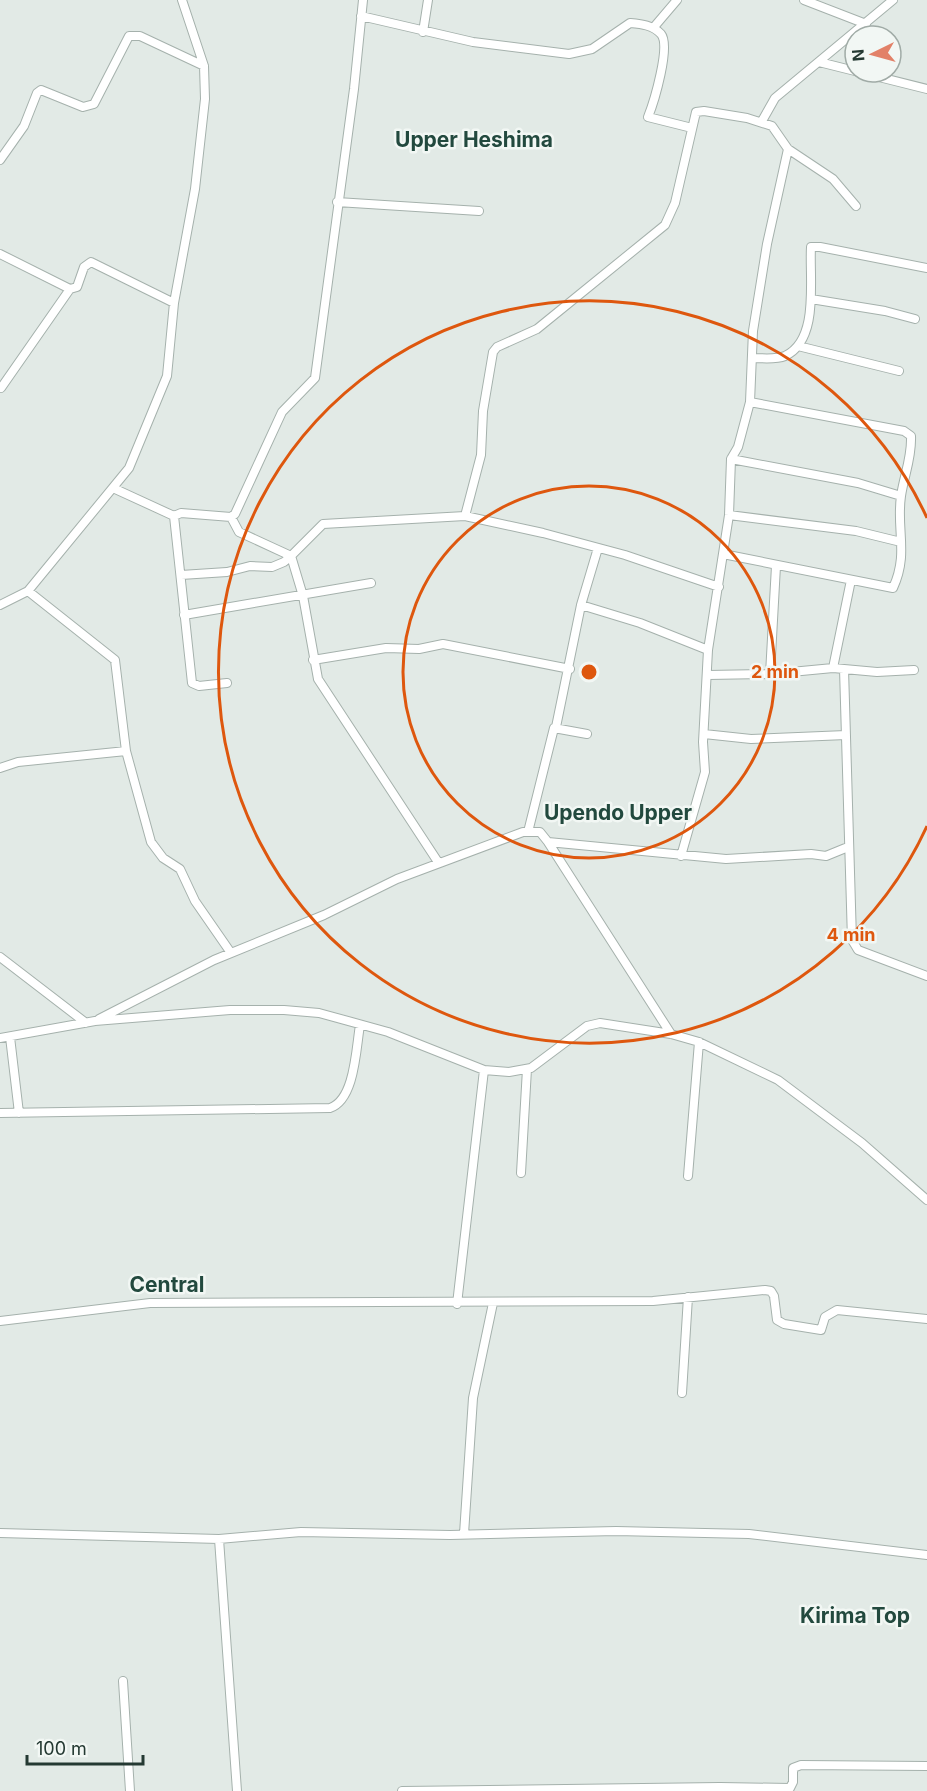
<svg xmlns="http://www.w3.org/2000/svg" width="927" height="1791" font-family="Inter,sans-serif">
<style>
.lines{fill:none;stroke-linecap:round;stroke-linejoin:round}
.minor-casing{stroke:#a5b1ac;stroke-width:10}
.minor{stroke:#fff;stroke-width:8}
.ring{fill:none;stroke:#de570e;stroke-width:3}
.labels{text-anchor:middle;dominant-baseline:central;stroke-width:5;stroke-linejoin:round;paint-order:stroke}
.quarter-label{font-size:21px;font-weight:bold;fill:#22493e;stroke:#f2f7f4}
.centre{fill:#de570e;stroke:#f2f7f4;stroke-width:3}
.ring-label{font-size:18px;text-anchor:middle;font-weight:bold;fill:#de570e;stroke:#f2f7f4;stroke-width:5;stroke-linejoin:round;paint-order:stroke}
</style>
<rect width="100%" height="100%" fill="#e2eae6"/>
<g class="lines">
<g class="minor-casing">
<path id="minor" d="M804,0L866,24
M361,16L473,42L569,54L592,49L630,23C641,24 653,25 661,34C671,46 654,102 648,117L692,128
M654,27L677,0
M423,32L428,0
M819,62L927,89
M762,121L775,98L893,0
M0,160L24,126L37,93L41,90L83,107L94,104L129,36H140L204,66
M337,202L479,211
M0,254L70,289L77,287L84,267L91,262L174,303
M811,299L885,311L915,319
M798,346L899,371
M752,358C763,358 775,360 785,356C820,340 809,278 811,247H820L927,268
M1,388L70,289
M731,459L858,483L901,496
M113,488L174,516
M729,515L856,531L901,542
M465,516L481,455L483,411L493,352L497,347L537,329L665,225L675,203L696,112L704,111L747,118L772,126L788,149L833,179L856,206
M723,554L893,588C909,554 896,529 901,496C904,475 912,458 911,436L904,431L750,402
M181,575L227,572L250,566L272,567L284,562L291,556L239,532L231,517
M28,591L115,660L126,751L151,842L163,858L180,869L195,901L231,953
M0,605L28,591L129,468L167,376L174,303L195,189L205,99L204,66L182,0
M581,605L640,623L708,650
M184,615L371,583
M313,660L386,648L419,649L443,644L570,669
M833,668L851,580
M844,669L852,940L858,950L927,976
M770,674L776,566
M708,675L770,674L833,668L877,672L914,670
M227,683L199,686L192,683L174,516L181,513L231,517L235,514L282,412L315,378L354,89L363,0
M556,727L581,605L598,548
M704,734L751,739L846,735
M0,768L18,762L126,751
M528,832L554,728L587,734
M548,842L671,1034
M681,856L705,772L703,742L708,650L729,515L731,459L738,447L750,402L753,331L767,244L788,149
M438,862L318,679L303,596L291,556L323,524L465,516L543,533L625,555L719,587
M0,957L86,1023
M99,1019L214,960L324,915L397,879L523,832H540L548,842L726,859L811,854L826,856L848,847
M10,1037L19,1113
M0,1038L95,1021L230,1010H284L319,1013L388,1032L484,1070L509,1072L531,1068L587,1026L600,1023L671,1034L699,1042L778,1080L862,1143L927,1200
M0,1113L330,1108C355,1100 356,1048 360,1025
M521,1173L527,1069
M688,1176L699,1042
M457,1304L484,1070
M0,1321L150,1303L653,1301L765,1290L771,1291L774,1296L777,1320L784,1324L821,1330L825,1317L837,1310L927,1319
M682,1393L688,1297
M0,1533L219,1539L301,1532L450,1535L616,1531L749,1534L927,1555
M464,1534L473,1398L493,1303
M219,1539L237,1791
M123,1681L130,1791
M402,1791L720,1787
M720,1791V1787L790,1788L793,1782V1768L801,1765L927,1766"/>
</g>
<use href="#minor" class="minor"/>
</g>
<g class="ring">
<circle cx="589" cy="672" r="186"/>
<path d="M927 826A371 371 0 1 1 927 518"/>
</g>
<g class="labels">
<g class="quarter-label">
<text x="474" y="139">Upper Heshima</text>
<text x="618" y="812">Upendo Upper</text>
<text x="167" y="1284">Central</text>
<text x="855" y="1615">Kirima Top</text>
</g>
</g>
<circle cx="589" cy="672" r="9" class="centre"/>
<g class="ring-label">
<text x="775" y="678">2 min</text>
<text x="851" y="941">4 min</text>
</g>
<g transform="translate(873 54) rotate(265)"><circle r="28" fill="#f2f7f4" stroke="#a0aba6" stroke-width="1.5"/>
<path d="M0-4.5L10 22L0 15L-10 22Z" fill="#e28168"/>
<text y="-9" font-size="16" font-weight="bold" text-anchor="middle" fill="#243932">N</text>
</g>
<path d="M27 1755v9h116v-9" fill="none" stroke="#243932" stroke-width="3"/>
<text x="36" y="1755" font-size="18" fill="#243932" stroke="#f2f7f4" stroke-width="4.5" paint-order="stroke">100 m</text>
</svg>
